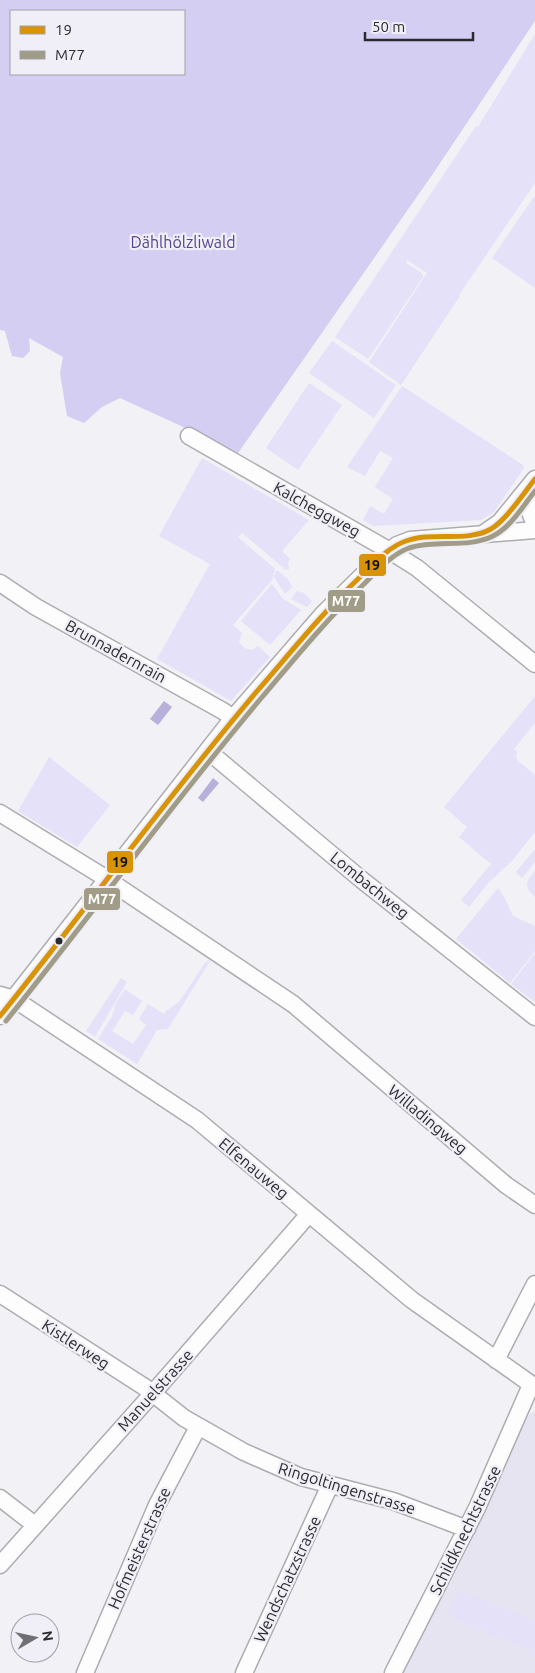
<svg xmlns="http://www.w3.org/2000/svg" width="535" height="1673" font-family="Ubuntu,sans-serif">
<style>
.built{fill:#e6e4f0}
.green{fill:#e4e1f8}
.forest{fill:#d4cef3;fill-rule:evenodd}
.water{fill:#b8afdb}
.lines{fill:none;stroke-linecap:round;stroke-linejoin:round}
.minor-casing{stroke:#adadb1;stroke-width:19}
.minor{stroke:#fdfdfe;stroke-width:16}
.bus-1-casing{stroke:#f0eff8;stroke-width:9}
.bus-2-casing{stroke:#f0eff8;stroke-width:9}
.bus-1{stroke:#d89307;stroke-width:5}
.bus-2{stroke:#a09c88;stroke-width:5}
.bus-dot{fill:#2b2a2e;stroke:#f0eff8;stroke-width:2}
.labels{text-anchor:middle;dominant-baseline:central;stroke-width:4.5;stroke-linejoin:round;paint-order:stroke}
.park-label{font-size:16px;fill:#58448f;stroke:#f0eff8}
.street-label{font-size:16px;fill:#2b2a2e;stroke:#f0eff8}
.line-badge{stroke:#f0eff8;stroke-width:2}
.badge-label{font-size:14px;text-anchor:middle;font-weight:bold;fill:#fff}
.pale-badge-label{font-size:14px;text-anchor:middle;font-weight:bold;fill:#111}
</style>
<rect width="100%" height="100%" fill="#f1f1f6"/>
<path class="built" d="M535,1411V1673H402L466,1552L525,1421L530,1414Z"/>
<path class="green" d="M535,34V183L459,295L460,296L401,385L369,362L427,273L407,260L406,263L422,273L423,277L368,359L335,337L476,126L478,127Z
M535,195V288L492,258Z
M332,341L396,385L374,418L309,373Z
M309,383L342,405L298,470L266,448Z
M402,386L523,465L524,468L494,512L481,520L373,526L363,520L370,506L384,514L393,499L375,487L393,458L380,451L365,476L347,467Z
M202,458L309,520L282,551L290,559L288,562L289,569L286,570L242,533L238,537L275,569L272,580L233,625L242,633L239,642L244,648L252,650L258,646L270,657L231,701L157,659L210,564L159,536Z
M276,571H280L279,572L288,579L292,587L285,594L274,577Z
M272,584L283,599L301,610L270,645L241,621Z
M297,591L304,593L312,601L307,607L291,599Z
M535,696V723L514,749L517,752L516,757L518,761L535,775V832L511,862L489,882L469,907L461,900L491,864L459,837L467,827L444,807Z
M49,757L110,805L77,847L18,811Z
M535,849V862L522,878L516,872Z
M535,871V897C523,886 526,882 535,871Z
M498,888L503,895L513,916L535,926V951L510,983L456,939Z
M535,953V1002L511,984Z
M209,960L210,961L168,1029L157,1030L137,1064L98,1039L112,1016L116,1003L125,989L142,1001L133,1015L125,1011L112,1031L133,1044L146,1025L139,1019L148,1004L164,1014L166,1011L179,1002L205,963Z
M121,978L127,982L95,1037L86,1031Z
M459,1590L535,1620V1657L530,1654L529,1650L480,1629L477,1630L469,1629L466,1623L447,1615Z"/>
<path class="forest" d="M0,0H535V21L432,175L236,456L192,431L120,398L102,407L84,423L67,416L60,373L63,357L29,338L30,351L23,358L12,356L5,331L0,330ZM11,11H184V74H11Z"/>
<path class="water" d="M164,701L172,707L158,725L150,719Z
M213,778L219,783L203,802L198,798Z"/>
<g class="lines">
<g class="minor-casing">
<path id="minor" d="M189,436L390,551L417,568L535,664
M533,484C527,499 527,510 535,523
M484,533L500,522L535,479
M0,583L36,607L223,711L233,718
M208,751L362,880L535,1017
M0,813L99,874L293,1004L506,1185L535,1205
M0,995L14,999L197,1120L412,1300L535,1387
M0,1016L233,718L323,614L372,566L397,545L410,540L535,530
M0,1294L146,1388L184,1418L244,1452L301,1477L393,1501L467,1529
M496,1360L535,1284
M0,1498L35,1525
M0,1565L153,1393L309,1214
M85,1673L157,1505L198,1427
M244,1673L330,1485
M393,1673L477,1508L531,1385"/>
</g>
<use href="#minor" class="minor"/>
<g class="bus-1-casing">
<path id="bus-1" d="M0,1016C87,908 168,796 258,690C291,652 323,612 360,577C374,564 388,547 406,541C433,531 466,543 491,529C507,519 523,494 535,479"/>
</g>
<g class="bus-2-casing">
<path id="bus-2" d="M6,1021C93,913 174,801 263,696C296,657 328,618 364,584C377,571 392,554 409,548C437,539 467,549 493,536C511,527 523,506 535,491"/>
</g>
<use href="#bus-1" class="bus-1"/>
<use href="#bus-2" class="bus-2"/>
</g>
<circle class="bus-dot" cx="59" cy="941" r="4.5"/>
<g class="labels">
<g class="park-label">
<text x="183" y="242">Dählhölzliwald</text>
</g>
<g class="street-label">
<text transform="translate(317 509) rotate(29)">Kalcheggweg</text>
<text transform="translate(116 651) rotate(29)">Brunnadernrain</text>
<text transform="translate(370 885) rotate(39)">Lombachweg</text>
<text transform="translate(428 1119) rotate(40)">Willadingweg</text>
<text transform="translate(254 1168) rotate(40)">Elfenauweg</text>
<text transform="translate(76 1344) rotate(33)">Kistlerweg</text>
<text transform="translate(155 1390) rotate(-48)">Manuelstrasse</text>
<text transform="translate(347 1488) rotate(17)">Ringoltingenstrasse</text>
<text transform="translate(465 1530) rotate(-64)">Schildknechtstrasse</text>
<text transform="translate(139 1548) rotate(-66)">Hofmeisterstrasse</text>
<text transform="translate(287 1579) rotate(-65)">Wendschatzstrasse</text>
</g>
</g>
<g class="line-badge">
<rect x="358" y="553" width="29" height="24" rx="5" fill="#d89307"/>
<rect x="327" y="589" width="39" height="24" rx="5" fill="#a09c88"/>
<rect x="106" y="850" width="28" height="24" rx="5" fill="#d89307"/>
<rect x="83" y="887" width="38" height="24" rx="5" fill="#a09c88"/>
</g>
<g class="badge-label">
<text x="346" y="606">M77</text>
<text x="102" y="904">M77</text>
</g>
<g class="pale-badge-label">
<text x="372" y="570">19</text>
<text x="120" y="867">19</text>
</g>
<rect x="10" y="10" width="175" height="65" fill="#f0eff8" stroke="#a1a0a7"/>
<rect x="20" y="26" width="25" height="8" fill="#d89307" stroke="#a1a0a7"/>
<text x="55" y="35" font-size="15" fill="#2b2a2e">19</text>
<rect x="20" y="51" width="25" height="8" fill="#a09c88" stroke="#a1a0a7"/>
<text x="55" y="60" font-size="15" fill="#2b2a2e">M77</text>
<g transform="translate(35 1638) rotate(81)"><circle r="24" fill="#f0eff8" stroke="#a1a0a7"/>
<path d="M0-4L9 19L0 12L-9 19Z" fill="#707074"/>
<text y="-8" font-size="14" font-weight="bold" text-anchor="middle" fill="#2b2a2e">N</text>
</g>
<path d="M365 32v8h108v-8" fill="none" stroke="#2b2a2e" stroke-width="2.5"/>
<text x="372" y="32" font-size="15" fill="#2b2a2e" stroke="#f0eff8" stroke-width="4" paint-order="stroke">50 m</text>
</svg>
